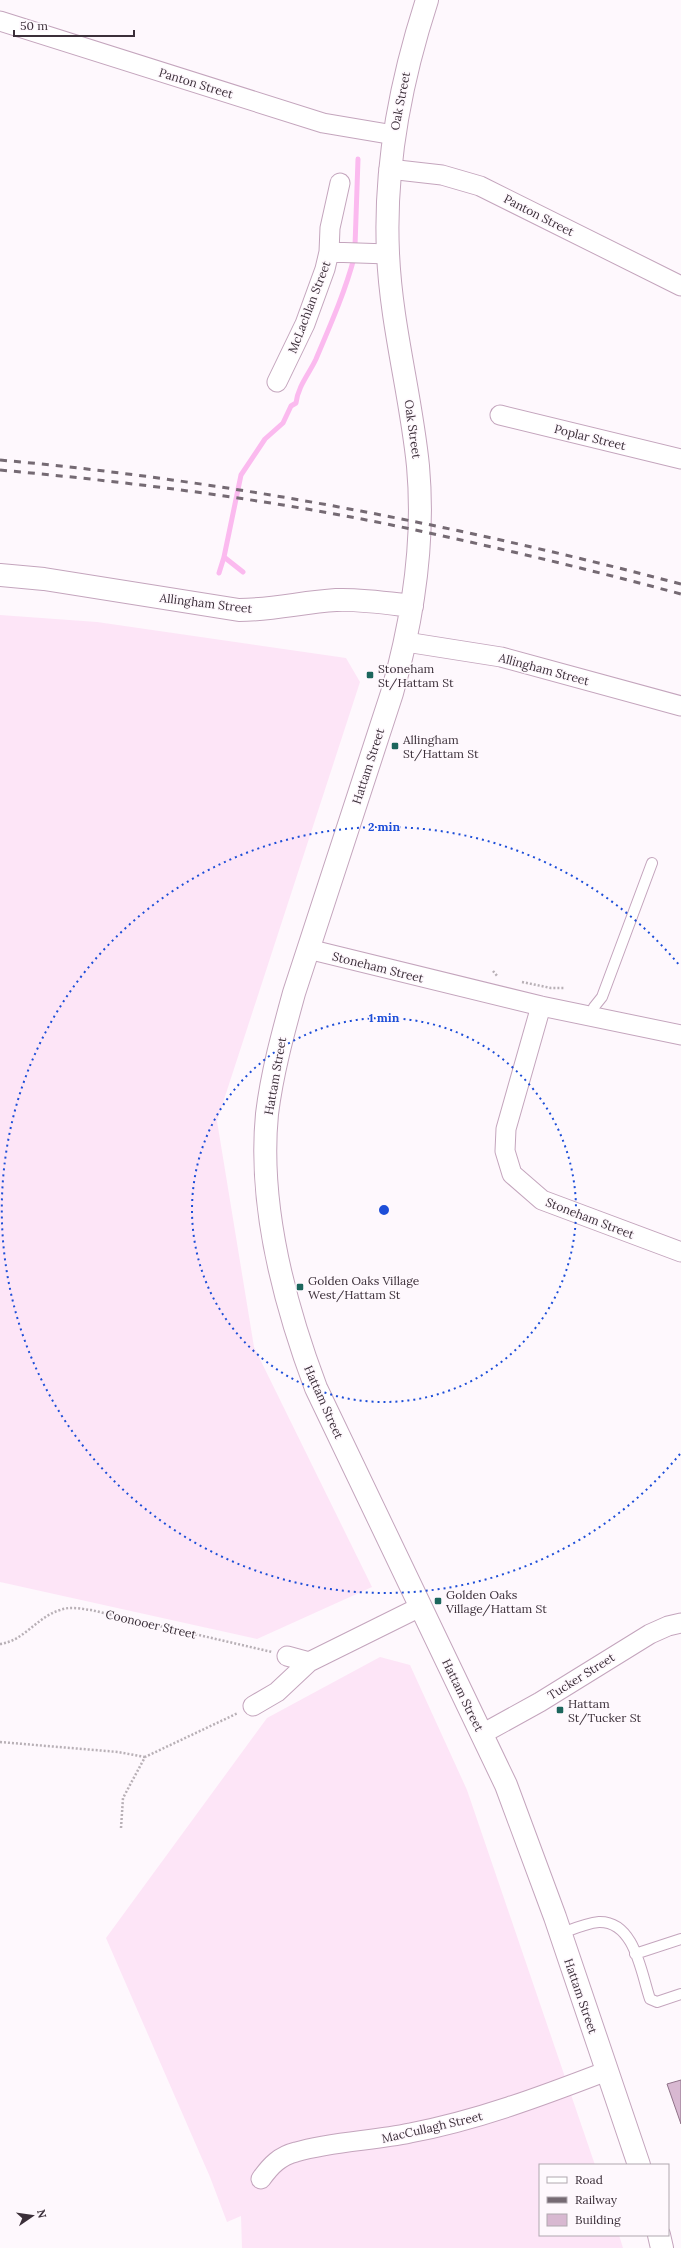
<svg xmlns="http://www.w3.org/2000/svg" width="681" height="2248" font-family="Lora,serif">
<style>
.built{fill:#fde5f7}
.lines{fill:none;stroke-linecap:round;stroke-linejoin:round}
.stream{stroke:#fbbaef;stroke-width:5}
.building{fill:#d8b8d1;stroke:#8f7288;filter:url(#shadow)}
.lane-casing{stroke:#c4a5bd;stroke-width:12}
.street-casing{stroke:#c4a5bd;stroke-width:21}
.secondary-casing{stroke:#c4a5bd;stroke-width:24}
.path{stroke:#b8b0b6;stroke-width:2.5;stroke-dasharray:2 2;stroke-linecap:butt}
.lane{stroke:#fff;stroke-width:10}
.street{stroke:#fff;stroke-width:19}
.secondary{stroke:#fff;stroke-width:22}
.rail{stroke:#756a73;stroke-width:3;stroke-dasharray:7 7;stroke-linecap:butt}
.ring{fill:none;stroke:#1d4ed8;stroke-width:2;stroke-dasharray:2 4}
.poi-dot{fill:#1c665d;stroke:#fef8fd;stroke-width:1.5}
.labels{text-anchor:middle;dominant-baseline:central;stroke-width:3;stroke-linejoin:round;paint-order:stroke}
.street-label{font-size:12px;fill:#3b2f39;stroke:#fef8fd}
.poi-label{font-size:12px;fill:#3b2f39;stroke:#fef8fd;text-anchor:start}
.centre{fill:#1d4ed8;stroke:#fef8fd;stroke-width:2}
.ring-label{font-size:12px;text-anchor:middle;font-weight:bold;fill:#1d4ed8;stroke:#fef8fd;stroke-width:3;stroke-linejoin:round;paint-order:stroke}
</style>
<defs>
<filter id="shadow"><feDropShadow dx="4.5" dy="2.5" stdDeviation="1" flood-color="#0004"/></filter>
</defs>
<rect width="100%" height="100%" fill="#fef8fd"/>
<path class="built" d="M0,615L97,622L346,658L360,682L217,1121L254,1347L372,1587L257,1639L0,1582Z
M380,1657L410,1665L467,1790L595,2165H540V2235H619L623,2248H242L241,2216L227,2222L210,2177L106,1938L267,1718Z"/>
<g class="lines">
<path class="stream" d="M355,246L358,159
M224,557L243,572
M219,573L224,557L241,475L265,439L283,423L291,406L296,403C298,386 309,374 316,359C330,326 345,292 354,258"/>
</g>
<path class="building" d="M681,2080V2124L667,2084Z"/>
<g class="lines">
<g class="lane-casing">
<path id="lane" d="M591,1017L594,1007L602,997L652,863
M560,1934C573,1929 586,1923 599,1922C635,1921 641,1973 650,1999L657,2002L681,1994
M635,1954L681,1939"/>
</g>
<g class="street-casing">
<path id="street" d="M0,21L323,123L394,135
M389,169L442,175L480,186L681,286
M329,252L388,254
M277,382L305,324L325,269L329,252L330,228L340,183
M500,415L681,459
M406,642L501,657L681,706
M308,949L541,1006L681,1035
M541,1006L506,1129L505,1151L512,1174L542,1200L681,1252
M287,1656L309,1662
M253,1706L277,1692L309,1662L420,1607
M482,1734L540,1702L650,1634L668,1626L681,1623
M261,2179C271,2165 280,2156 296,2152C333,2141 373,2141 410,2133C478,2120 542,2096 607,2071"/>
</g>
<g class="secondary-casing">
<path id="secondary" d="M427,0C400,83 384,166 388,253C391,325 411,395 418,466C425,543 413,619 392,693L294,993C283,1033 272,1073 267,1114C258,1206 284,1303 316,1388L506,1785L555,1917L639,2165
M0,575L44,579L239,610C272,610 303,602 336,600C362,599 387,603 412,606
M659,2235L662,2248"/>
</g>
<path class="path" d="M493,971L498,977
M522,982L551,988H564
M0,1644C24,1641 37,1617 60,1610C70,1606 81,1609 91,1610L272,1652
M0,1742L118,1752L145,1757
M121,1828L123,1798L145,1757L238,1713"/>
<use href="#lane" class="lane"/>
<use href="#street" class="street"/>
<use href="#secondary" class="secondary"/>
<path class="rail" d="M0,460C231,481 457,525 681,584
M0,470C141,483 282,501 420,531C508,550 595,571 681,594"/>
</g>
<g class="ring">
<circle cx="384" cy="1210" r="192"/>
<path d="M680 1454A383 383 0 1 1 680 966"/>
</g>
<g class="poi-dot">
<rect x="366" y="671" width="8" height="8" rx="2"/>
<rect x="391" y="742" width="8" height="8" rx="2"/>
<rect x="296" y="1283" width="8" height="8" rx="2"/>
<rect x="434" y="1597" width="8" height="8" rx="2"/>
<rect x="556" y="1706" width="8" height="8" rx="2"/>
</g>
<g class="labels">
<g class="street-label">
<text transform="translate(196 83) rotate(17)">Panton Street</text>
<text transform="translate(400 101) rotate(-79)">Oak Street</text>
<text transform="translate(539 215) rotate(27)">Panton Street</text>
<text transform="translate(309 307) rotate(-69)">McLachlan Street</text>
<text transform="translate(413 429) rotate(82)">Oak Street</text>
<text transform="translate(590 437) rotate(14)">Poplar Street</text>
<text transform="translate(206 603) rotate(7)">Allingham Street</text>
<text transform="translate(544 669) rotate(15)">Allingham Street</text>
<text transform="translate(368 766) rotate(-72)">Hattam Street</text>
<text transform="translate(378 967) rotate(14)">Stoneham Street</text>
<text transform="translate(275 1076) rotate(-80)">Hattam Street</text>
<text transform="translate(590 1218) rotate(21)">Stoneham Street</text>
<text transform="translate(324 1402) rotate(66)">Hattam Street</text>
<text transform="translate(151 1624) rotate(13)">Coonooer Street</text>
<text transform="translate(581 1676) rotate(-32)">Tucker Street</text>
<text transform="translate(463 1695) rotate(64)">Hattam Street</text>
<text transform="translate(581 1996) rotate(71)">Hattam Street</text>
<text transform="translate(432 2127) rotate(-13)">MacCullagh Street</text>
</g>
<g class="poi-label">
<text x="378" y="668">Stoneham<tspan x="378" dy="14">St/Hattam St</tspan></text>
<text x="403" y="739">Allingham<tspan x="403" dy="14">St/Hattam St</tspan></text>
<text x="308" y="1280">Golden Oaks Village<tspan x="308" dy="14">West/Hattam St</tspan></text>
<text x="446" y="1594">Golden Oaks<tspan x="446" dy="14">Village/Hattam St</tspan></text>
<text x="568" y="1703">Hattam<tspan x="568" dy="14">St/Tucker St</tspan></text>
</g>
</g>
<circle cx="384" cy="1210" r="6" class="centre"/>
<g class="ring-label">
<text x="384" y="831">2 min</text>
<text x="384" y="1022">1 min</text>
</g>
<rect x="539" y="2164" width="130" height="72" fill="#fef8fd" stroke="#b0a8af"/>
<rect x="547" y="2177" width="20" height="6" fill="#ffffff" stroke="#b0a8af"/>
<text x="575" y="2184" font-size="12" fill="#3b2f39">Road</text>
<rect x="547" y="2197" width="20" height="6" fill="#756a73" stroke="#b0a8af"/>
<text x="575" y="2204" font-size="12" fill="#3b2f39">Railway</text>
<rect x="547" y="2214" width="20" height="12" fill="#d8b8d1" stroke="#b0a8af"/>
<text x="575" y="2224" font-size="12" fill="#3b2f39">Building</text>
<g transform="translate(32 2216) rotate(77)" stroke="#fef8fd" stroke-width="3" paint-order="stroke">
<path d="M0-3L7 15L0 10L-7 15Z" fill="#3b2f39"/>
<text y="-6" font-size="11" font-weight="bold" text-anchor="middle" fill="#3b2f39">N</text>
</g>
<path d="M14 30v6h120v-6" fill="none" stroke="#3b2f39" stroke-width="2"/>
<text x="20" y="30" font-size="12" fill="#3b2f39" stroke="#fef8fd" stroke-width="3" paint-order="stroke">50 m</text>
</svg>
